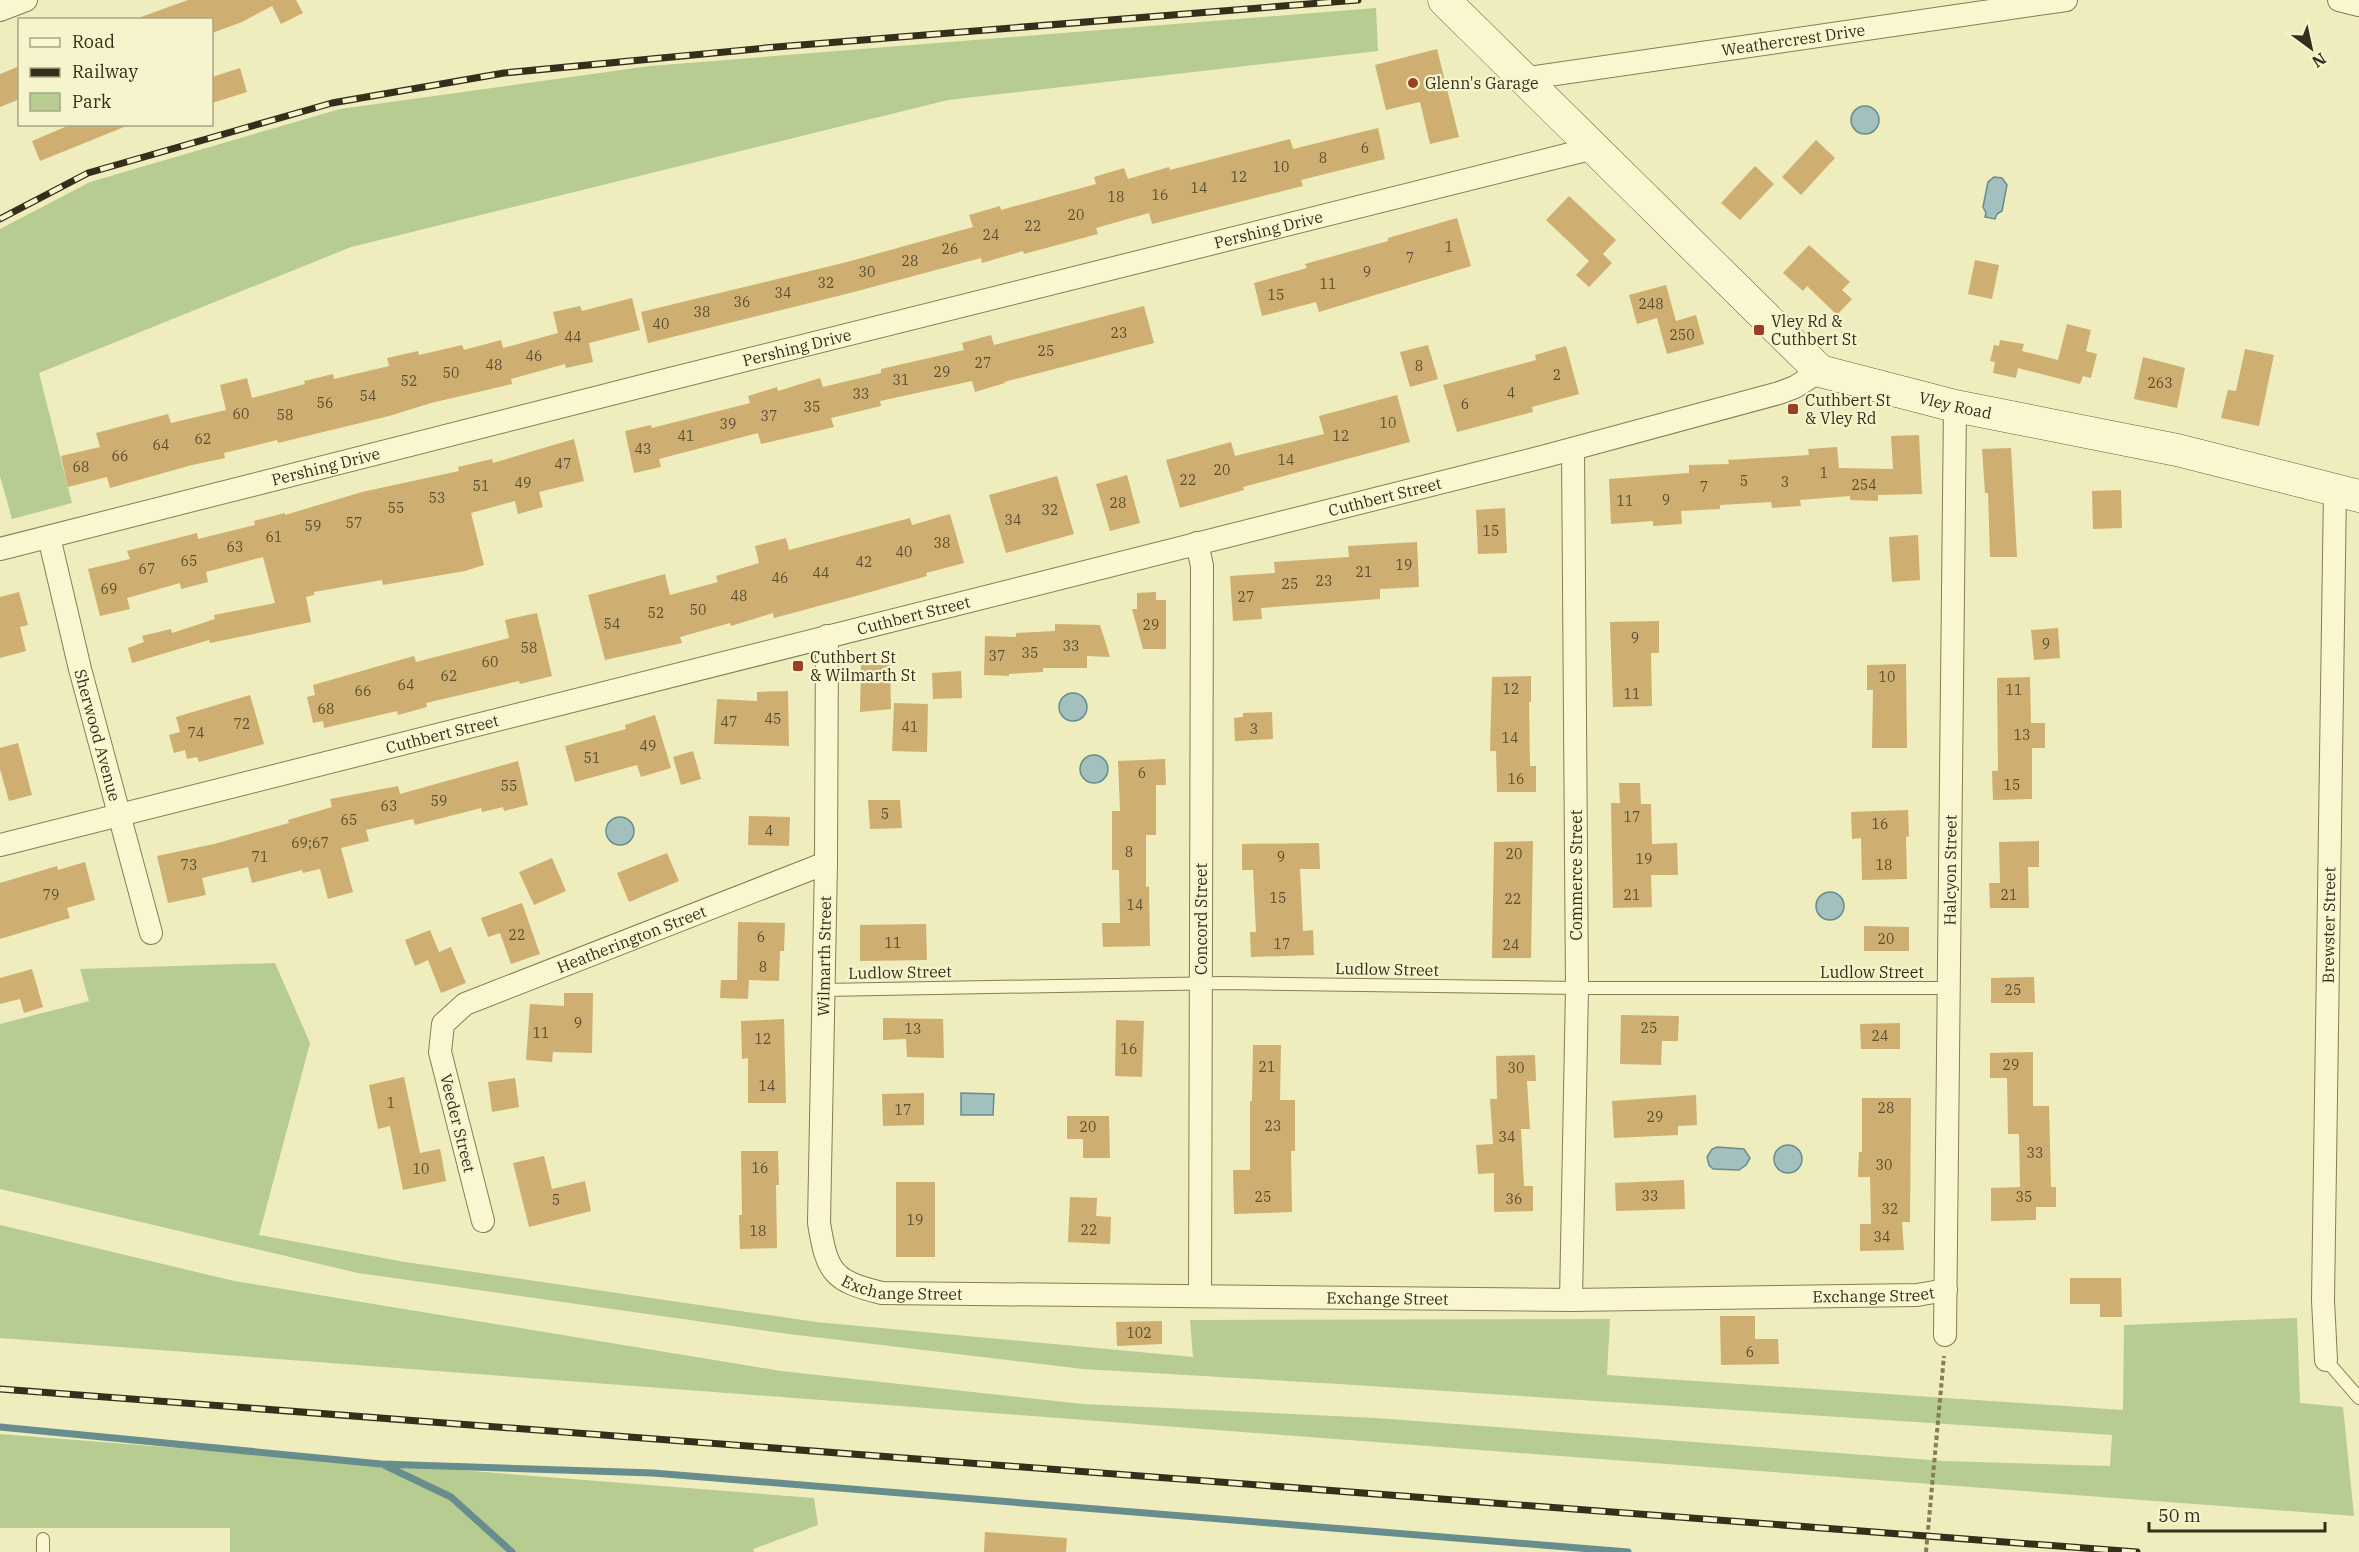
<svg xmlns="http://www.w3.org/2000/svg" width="2359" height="1552" font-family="'IBM Plex Serif',serif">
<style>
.green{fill:#b7cc91}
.water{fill:#a1c0be;stroke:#688d8d;stroke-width:1.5}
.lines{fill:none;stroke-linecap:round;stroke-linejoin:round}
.stream{stroke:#688d8d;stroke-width:7}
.building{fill:#ceaf71}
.lane-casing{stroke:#877c56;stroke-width:14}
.street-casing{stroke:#877c56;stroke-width:24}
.secondary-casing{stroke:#685c39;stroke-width:33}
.path{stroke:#877c56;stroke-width:4;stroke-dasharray:4.5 3;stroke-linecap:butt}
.lane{stroke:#faf7d0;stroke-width:12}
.street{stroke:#faf7d0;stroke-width:22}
.secondary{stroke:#faf7d0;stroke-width:32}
.rail-casing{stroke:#352e1b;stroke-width:7}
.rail{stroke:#f6f4cc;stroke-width:4.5;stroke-dasharray:14;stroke-linecap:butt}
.poi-dot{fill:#974024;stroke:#f6f4cc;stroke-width:2}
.labels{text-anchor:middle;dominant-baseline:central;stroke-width:4.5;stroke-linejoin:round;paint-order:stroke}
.number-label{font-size:14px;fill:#5b4e30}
.street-label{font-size:16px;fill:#352e1b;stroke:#f6f4cc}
.poi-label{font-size:16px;fill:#352e1b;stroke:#f6f4cc;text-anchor:start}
</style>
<rect width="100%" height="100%" fill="#efecbd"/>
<path class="green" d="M1376,8L1378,51L948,100L351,247L39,373L72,503L12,519L0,476V229L90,182L340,109L650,66Z
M275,963L310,1043L259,1235L405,1262L816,1322L1193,1357L1190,1320L1610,1319L1607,1375L2123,1410L2124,1325L2297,1318L2300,1403L2343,1407L2354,1516L0,1338V1225L234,1281L781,1371L1083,1404L1376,1418L1944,1461L2110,1466L2112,1435L1339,1384L1083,1369L789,1334L358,1273L0,1189V1024L89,1001L80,969Z
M0,1434L814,1498L818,1525L753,1549L754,1552H230V1528H0Z"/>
<path class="water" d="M1851 120a14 14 0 1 1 28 0a14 14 0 1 1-28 0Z
M1994,177L2002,178L2007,185L2002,211L1997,214L1995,219L1985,217L1986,213L1983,207L1988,182Z
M1059 707a14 14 0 1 1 28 0a14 14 0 1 1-28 0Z
M1080 769a14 14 0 1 1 28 0a14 14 0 1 1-28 0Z
M606 831a14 14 0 1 1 28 0a14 14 0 1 1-28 0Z
M1816 906a14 14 0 1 1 28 0a14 14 0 1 1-28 0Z
M961,1093L994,1094L993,1115H961Z
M1774 1159a14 14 0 1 1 28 0a14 14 0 1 1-28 0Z
M1717,1147L1744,1149L1750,1158L1746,1165L1739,1170L1713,1169L1709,1165L1707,1157L1712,1149Z"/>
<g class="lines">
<path class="stream" d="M0,1427L381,1464L653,1473L1628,1552
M384,1465L451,1497L512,1552"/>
</g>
<path class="building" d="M188,0H296L303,13L281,24L272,6L242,22L212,33V20H142L141,17Z
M1437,49L1459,137L1430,144L1420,102L1386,110L1375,65Z
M20,66V99L0,107V74Z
M240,68L247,92L212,103V77Z
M72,124H128L129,125L40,161L32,141Z
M1378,128L1385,159L1301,180L1303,186L1152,224L1149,213L1096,228L1098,234L1024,254L1023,251L982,263L981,258L846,294L648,343L641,312L847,262L973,227L969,215L1000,206L1001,210L1096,184L1094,177L1124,168L1128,179L1169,167L1170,170L1290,139L1293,149Z
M1816,140L1835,158L1801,195L1782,177Z
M1755,166L1774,184L1740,220L1721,203Z
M1569,196L1616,240L1603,254L1612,263L1589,287L1576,275L1589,261L1546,220Z
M1457,218L1471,266L1319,312L1316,302L1262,316L1254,283L1307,268L1305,264L1388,241V238Z
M1809,245L1850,282L1842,290L1852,299L1837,315L1807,286L1803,291L1783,273Z
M1975,260L1999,265L1992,299L1968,294Z
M1666,285L1676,321L1696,315L1704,344L1667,354L1657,318L1637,324L1629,295Z
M632,298L640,330L589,343L593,362L566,368L565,364L511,379L512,384L431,403L389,416L278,443L277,440L224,453L225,458L192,465L110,488L107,477L68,487L61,456L100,447L96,433L168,414L171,423L226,410L220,385L247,378L252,398L305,384L304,381L333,374L334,379L389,366L387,358L418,351L419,355L462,345L464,350L501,340L503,348L558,333L553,312L580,306L582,311Z
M1144,306L1154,343L1004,382L1005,383L975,392L972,381L880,401L881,406L831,418L834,427L761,444L758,433L659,459L661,467L634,473L625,431L651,425L652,428L750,403L748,396L777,387L778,391L820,378L823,387L881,373V369L964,350L962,343L991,335L994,345Z
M2067,324L2091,330L2086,351L2097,354L2091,378L2083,376L2080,384L2018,368L2016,378L1993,373L1995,362L1990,361L1994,345L1999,346L2000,340L2024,344L2022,351L2058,360Z
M1428,345L1438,379L1410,387L1400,352Z
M1566,346L1579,394L1532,407L1533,412L1457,432L1443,385L1536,360L1535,355Z
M2245,349L2274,355L2259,426L2221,418L2228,390L2236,391Z
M2143,357L2185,368L2177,408L2134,399Z
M1397,395L1410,442L1243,487L1244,490L1180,508L1166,460L1231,442L1235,456L1324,434L1319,416Z
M1919,435L1922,494L1878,495V501L1850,500V496L1800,500L1801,506L1772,508L1771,502L1720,505V509L1681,511L1682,524L1653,526V521L1611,524L1609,479L1689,473V465L1729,464L1728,460L1809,455L1808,449L1837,447L1839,468L1893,469L1891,436Z
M574,439L584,481L539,492L543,507L518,514L515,501L471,513L484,565L465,571L383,585L382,580L314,592V595L306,597L311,622L210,643L209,640L132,663L128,648L144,642L142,636L171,629L172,633L215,619L214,615L275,603L263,557L206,572L208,582L181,589L180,583L127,598L130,609L100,616L88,569L130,559L127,551L197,533L198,539L255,525L254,521L285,513V515L362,492L459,471L458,467L492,459L493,463Z
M2011,448L2017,557H1990L1988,493H1985L1982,449Z
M1127,475L1140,523L1110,531L1096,484Z
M1057,476L1074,534L1006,553L989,495Z
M2121,490L2122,528L2093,529L2092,491Z
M1505,508L1507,553L1478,554L1476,510Z
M950,514L964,563L926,573L927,576L856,596L774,618L773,613L731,626L730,623L680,637L682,643L605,660L588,595L665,574L670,595L718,582L716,576L759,563L755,546L786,538L789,550L910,518L912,525Z
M1918,535L1920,580L1892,582L1889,537Z
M1417,542L1419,587L1380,589V599L1261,608L1262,619L1233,621L1230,576L1275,573L1274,562L1349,557L1348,546Z
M19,592L28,625L20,627L26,651L0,658V597Z
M1156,592V600H1166V649H1143L1132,609H1137V593Z
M537,613L552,676L520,684L519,681L426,703L427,707L398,715L397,711L324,728L323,721L313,723L307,697L315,695L313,685L414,656L416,662L509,638L505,620Z
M1659,621V653H1651L1652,706L1613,707L1610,622Z
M1055,624L1100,625L1110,657L1087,656V668H1043V672L1009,674V676L984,675L985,636L1016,637V633L1055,631Z
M2058,628L2060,658L2034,660L2031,630Z
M1906,664L1907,748H1872L1873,690H1867V665Z
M861,665H890L891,709L860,712Z
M961,671L962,698L933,699L932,673Z
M1531,676V702H1529L1530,766H1536V792H1497L1496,751H1490L1492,677Z
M2030,677L2031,723H2045V748H2032V799L1993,800L1992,771H1998L1997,678Z
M788,691L789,746L714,744L717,699L757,701V692Z
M250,695L264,744L199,762L197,757L187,759L185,750L174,753L169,735L180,732L176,717Z
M894,703L928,704L927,752L892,751Z
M1272,712L1273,739L1235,741L1234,718L1243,717V713Z
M655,715L671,768L641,777L637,765L575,782L565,746L626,729L625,725Z
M18,743L32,795L9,801L0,769V748Z
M693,751L701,779L681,785L673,757Z
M1165,759L1166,785H1156V835H1146V887L1149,886L1150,946L1103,947L1102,923H1120L1119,870H1112V811H1120L1118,761Z
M518,761L528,805L504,811L503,807L482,812L481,808L415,825L413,819L366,830L369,841L341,848L353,892L328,899L320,869L303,873L302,870L252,883L248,867L202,878L206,895L168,903L157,856L214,844L289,823L288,820L332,807L330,799L398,786L400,794Z
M1619,783H1640L1641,804H1651L1652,844L1677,843L1678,875H1651L1652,907L1613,908L1611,803H1620Z
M868,800H900L902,828L870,829Z
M1908,810L1909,836L1906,837L1907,879L1862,880L1861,838L1852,839L1851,812Z
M749,816L790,817L789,846L748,845Z
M1533,841L1531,958H1492L1494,842Z
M2039,841V867H2028L2029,908H1990L1989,883H2000L1999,842Z
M1319,843L1320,869H1300L1303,931L1313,930L1314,955L1251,957L1250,932H1256L1253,870H1242V844Z
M667,853L679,881L629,902L617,873Z
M552,858L566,891L534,905L519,872Z
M85,862L95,900L67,908L70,918L0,939V883L57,866L58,870Z
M522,903L540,954L511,964L500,933L488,937L481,918Z
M738,922L785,923L784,951H780L779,981L749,980L748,999L720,998L721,980H737Z
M926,924L927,960L860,961V925Z
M1864,926L1909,927V951H1864Z
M430,930L439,952L451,947L466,983L441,993L428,960L415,966L405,940Z
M32,969L43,1007L24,1013L20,999L0,1004V978Z
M2034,977L2035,1003H1991V978Z
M564,993H593L592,1053L553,1052L552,1062L526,1060L530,1004L564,1006Z
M1621,1015L1679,1016L1678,1041H1662L1661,1065L1620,1064Z
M883,1018L943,1019L944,1058L907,1057L906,1039L883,1040Z
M784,1019L786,1103H748V1058L742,1059L741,1021Z
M1116,1020L1144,1021L1142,1077L1115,1076Z
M1900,1023V1049H1861L1860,1024Z
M1253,1045H1281L1280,1100H1295V1151H1291L1292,1212L1234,1214L1233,1170H1250V1101H1252Z
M2033,1052V1106H2049L2051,1187H2056V1207H2036V1220L1991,1221V1188L2020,1187L2019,1134H2008L2007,1078H1990V1053Z
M1535,1055L1536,1081H1527L1530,1129H1521L1524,1186H1533V1211L1494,1212V1173L1478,1174L1476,1145L1493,1144L1490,1099H1497L1496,1056Z
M404,1077L420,1153L440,1149L446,1181L403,1190L390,1126L378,1129L369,1085Z
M515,1078L519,1107L492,1112L488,1082Z
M924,1093V1125L883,1126L882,1094Z
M1696,1095L1697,1125L1678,1126V1135L1614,1138L1612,1101Z
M1862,1098H1911L1910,1222H1902L1904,1250L1860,1251V1224H1871L1870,1177H1858L1859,1152H1862Z
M1067,1116H1109L1110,1158H1083V1139H1067Z
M741,1151H778L779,1185H776L777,1248L740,1249L739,1215H742Z
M544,1156L552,1189L585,1181L591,1211L529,1227L513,1163Z
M1684,1180L1685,1209L1616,1211L1615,1183Z
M896,1182H935V1257H896Z
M1070,1197L1097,1198L1096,1216L1111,1217L1110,1244L1068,1242Z
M2070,1278H2121L2122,1317H2100V1304H2070Z
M1720,1316H1755V1339H1778L1779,1364L1721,1365Z
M1162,1321V1344L1117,1346L1116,1322Z
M985,1532L1067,1538L1066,1552H984Z"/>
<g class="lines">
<g class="lane-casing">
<path id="lane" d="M823,990L1224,983L1577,988H1949
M2326,1360L2359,1398
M43,1552V1539"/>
</g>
<g class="street-casing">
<g id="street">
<path d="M2339,0L2359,5"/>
<path d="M0,10L26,0"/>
<path id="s1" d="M1522,79L2066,0"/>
<path id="s2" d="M49,537L80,669L151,933"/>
<path d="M1197,543L1202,566L1200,1296"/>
<path id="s3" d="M0,549L662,381L1594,148"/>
<path id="s4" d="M827,636L826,863L819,1223C827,1273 833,1281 882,1293L1571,1300L1917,1295L1946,1290"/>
<path id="s5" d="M0,845L1546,456L1779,393L1795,387L1820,371"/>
<path id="s6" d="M483,1221L440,1052L443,1024L465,1004L826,863"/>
<path d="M1571,1300L1577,988L1573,449"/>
<path id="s7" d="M1945,1335L1955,406"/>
<path id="s8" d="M2326,1360L2323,1300L2335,489"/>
</g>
</g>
<g class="secondary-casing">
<g id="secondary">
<path id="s9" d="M1444,0L1820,371L1955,406L2177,450L2359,496"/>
</g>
</g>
<path class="path" d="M1926,1552L1944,1356"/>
<use href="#lane" class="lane"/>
<use href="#street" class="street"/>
<use href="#secondary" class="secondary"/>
<g class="rail-casing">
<path id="rail" d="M0,219L88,173L332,103L504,73L776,47L1358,0
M0,1389L2137,1552"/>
</g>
<use href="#rail" class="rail"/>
</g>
<g class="poi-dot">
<circle cx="1413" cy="83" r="6"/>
<rect x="1753" y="324" width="12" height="12" rx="3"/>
<rect x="1787" y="403" width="12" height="12" rx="3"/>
<rect x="792" y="660" width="12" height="12" rx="3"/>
</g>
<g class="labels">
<g class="number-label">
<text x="1365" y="148">6</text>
<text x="1323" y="158">8</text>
<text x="1281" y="167">10</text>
<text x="1239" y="177">12</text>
<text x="1199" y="188">14</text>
<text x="1160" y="195">16</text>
<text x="1116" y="197">18</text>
<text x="1076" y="215">20</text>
<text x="1033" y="226">22</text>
<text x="991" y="235">24</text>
<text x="1449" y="247">1</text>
<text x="950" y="249">26</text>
<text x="1410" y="258">7</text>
<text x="910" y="261">28</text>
<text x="867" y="272">30</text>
<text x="1367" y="272">9</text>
<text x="826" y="283">32</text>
<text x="1328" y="284">11</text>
<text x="783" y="293">34</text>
<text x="1276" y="295">15</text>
<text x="742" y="302">36</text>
<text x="1651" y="304">248</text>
<text x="702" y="312">38</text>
<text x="661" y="324">40</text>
<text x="1119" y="333">23</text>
<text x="1682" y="335">250</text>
<text x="573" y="337">44</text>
<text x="1046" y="351">25</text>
<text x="534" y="356">46</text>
<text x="983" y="363">27</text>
<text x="494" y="365">48</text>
<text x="1419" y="366">8</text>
<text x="942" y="372">29</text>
<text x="451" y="373">50</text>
<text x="1557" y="375">2</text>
<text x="901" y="380">31</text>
<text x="409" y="381">52</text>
<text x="2160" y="383">263</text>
<text x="1511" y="393">4</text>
<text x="861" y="394">33</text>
<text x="368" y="396">54</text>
<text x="325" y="403">56</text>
<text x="1465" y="404">6</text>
<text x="812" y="407">35</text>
<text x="241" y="414">60</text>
<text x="285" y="415">58</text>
<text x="769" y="416">37</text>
<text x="1388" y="423">10</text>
<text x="728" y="424">39</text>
<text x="686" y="436">41</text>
<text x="1341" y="436">12</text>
<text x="203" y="439">62</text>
<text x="161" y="445">64</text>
<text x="643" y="449">43</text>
<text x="120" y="456">66</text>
<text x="1286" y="460">14</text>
<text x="563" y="464">47</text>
<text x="81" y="467">68</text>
<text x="1222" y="470">20</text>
<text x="1824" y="473">1</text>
<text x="1188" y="480">22</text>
<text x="1744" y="481">5</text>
<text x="1785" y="482">3</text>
<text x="523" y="483">49</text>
<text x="1864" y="485">254</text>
<text x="481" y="486">51</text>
<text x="1704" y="487">7</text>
<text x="437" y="498">53</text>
<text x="1666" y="500">9</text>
<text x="1625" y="501">11</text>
<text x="1118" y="503">28</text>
<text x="396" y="508">55</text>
<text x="1050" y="510">32</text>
<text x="1013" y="520">34</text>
<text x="354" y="523">57</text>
<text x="313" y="526">59</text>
<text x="1491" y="531">15</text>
<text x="274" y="537">61</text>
<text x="942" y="543">38</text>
<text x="235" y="547">63</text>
<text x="904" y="552">40</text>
<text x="189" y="561">65</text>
<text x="864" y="562">42</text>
<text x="1404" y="565">19</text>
<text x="147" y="569">67</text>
<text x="1364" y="572">21</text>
<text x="821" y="573">44</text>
<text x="780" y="578">46</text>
<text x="1324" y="581">23</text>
<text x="1290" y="584">25</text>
<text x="109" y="589">69</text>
<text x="739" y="596">48</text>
<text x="1246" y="597">27</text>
<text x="698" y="610">50</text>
<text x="656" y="613">52</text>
<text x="612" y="624">54</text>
<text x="1151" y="625">29</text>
<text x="1635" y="638">9</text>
<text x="2046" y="644">9</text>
<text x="1071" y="646">33</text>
<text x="529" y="648">58</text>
<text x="1030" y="653">35</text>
<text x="997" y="656">37</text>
<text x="490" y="662">60</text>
<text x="449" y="676">62</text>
<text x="1887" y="677">10</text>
<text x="406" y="685">64</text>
<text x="1511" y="689">12</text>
<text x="2014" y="690">11</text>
<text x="363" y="691">66</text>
<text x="1632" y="694">11</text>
<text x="326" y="709">68</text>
<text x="773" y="719">45</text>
<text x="729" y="722">47</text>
<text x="242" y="724">72</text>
<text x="910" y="727">41</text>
<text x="1254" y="729">3</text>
<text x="196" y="733">74</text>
<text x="2022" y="735">13</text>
<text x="1510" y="738">14</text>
<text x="648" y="746">49</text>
<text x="592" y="758">51</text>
<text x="1142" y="773">6</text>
<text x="1516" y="779">16</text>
<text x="2012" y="785">15</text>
<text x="509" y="786">55</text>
<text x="439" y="801">59</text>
<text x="389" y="806">63</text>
<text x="885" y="814">5</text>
<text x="1632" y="817">17</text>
<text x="349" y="820">65</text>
<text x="1880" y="824">16</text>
<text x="769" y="831">4</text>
<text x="310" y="843">69;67</text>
<text x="1129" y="852">8</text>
<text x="1514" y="854">20</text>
<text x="260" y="857">71</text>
<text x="1281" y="857">9</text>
<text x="1644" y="859">19</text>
<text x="189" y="865">73</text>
<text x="1884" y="865">18</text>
<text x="51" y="895">79</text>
<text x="1632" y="895">21</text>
<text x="2009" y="895">21</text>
<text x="1278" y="898">15</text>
<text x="1513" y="899">22</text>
<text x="1135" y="905">14</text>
<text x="517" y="935">22</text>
<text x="761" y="937">6</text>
<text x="1886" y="939">20</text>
<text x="893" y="943">11</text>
<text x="1282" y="944">17</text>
<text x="1511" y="945">24</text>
<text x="763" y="967">8</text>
<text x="2013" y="990">25</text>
<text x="578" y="1023">9</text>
<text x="1649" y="1028">25</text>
<text x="913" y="1029">13</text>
<text x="541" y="1033">11</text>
<text x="1880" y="1036">24</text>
<text x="763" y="1039">12</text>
<text x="1129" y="1049">16</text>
<text x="2011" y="1065">29</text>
<text x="1267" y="1067">21</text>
<text x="1516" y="1068">30</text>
<text x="767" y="1086">14</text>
<text x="391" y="1103">1</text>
<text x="1886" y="1108">28</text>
<text x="903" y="1110">17</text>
<text x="1655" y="1117">29</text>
<text x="1273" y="1126">23</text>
<text x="1088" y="1127">20</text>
<text x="1507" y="1137">34</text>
<text x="2035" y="1153">33</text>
<text x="1884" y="1165">30</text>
<text x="760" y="1168">16</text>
<text x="421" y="1169">10</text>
<text x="1650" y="1196">33</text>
<text x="1263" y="1197">25</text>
<text x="2024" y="1197">35</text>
<text x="1514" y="1199">36</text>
<text x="556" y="1200">5</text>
<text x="1890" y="1209">32</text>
<text x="915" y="1220">19</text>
<text x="1089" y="1230">22</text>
<text x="758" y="1231">18</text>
<text x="1882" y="1237">34</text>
<text x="1139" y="1333">102</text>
<text x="1750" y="1352">6</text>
</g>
<g class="street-label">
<text stroke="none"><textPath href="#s1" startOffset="274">Weathercrest Drive</textPath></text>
<text stroke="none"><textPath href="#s3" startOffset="1308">Pershing Drive</textPath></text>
<text stroke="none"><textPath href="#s3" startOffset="822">Pershing Drive</textPath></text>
<text stroke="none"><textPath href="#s9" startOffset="668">Vley Road</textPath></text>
<text stroke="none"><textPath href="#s3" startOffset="336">Pershing Drive</textPath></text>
<text stroke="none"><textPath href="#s5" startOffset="1428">Cuthbert Street</textPath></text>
<text stroke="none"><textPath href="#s5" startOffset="942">Cuthbert Street</textPath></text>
<text stroke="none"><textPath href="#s5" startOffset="456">Cuthbert Street</textPath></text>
<text stroke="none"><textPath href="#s2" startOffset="204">Sherwood Avenue</textPath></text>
<text stroke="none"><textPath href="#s7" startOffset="465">Halcyon Street</textPath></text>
<text transform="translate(1576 875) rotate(-90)">Commerce Street</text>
<text transform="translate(1201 919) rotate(-90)">Concord Street</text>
<text stroke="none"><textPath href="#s8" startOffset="435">Brewster Street</textPath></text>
<text stroke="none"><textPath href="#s6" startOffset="411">Heatherington Street</textPath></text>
<text transform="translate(824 956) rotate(-89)">Wilmarth Street</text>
<text transform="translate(1387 969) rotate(1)">Ludlow Street</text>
<text transform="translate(900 972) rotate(-1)">Ludlow Street</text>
<text x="1872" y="972">Ludlow Street</text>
<text transform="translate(458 1123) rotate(76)">Veeder Street</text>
<text stroke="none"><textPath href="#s4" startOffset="711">Exchange Street</textPath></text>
<text stroke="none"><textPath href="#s4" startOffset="1683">Exchange Street</textPath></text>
<text stroke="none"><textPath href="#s4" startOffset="1197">Exchange Street</textPath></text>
</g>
<g class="poi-label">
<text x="1425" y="83">Glenn's Garage</text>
<text x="1771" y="321">Vley Rd &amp;<tspan x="1771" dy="18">Cuthbert St</tspan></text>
<text x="1805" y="400">Cuthbert St<tspan x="1805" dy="18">&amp; Vley Rd</tspan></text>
<text x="810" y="657">Cuthbert St<tspan x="810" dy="18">&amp; Wilmarth St</tspan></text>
</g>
</g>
<rect x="18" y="18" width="195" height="108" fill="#f6f4cc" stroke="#a9a585" stroke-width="1.5"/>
<rect x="30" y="38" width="30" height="9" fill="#faf7d0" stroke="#a9a585" stroke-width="1.5"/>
<text x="72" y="48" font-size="18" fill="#352e1b">Road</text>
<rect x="30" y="68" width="30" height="9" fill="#352e1b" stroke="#a9a585" stroke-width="1.5"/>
<text x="72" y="78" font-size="18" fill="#352e1b">Railway</text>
<rect x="30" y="93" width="30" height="18" fill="#b7cc91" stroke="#a9a585" stroke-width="1.5"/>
<text x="72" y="108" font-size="18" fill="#352e1b">Park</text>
<g transform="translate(2311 48) rotate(147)" stroke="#f6f4cc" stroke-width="4.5" paint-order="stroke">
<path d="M0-4.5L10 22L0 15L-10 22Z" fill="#352e1b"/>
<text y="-9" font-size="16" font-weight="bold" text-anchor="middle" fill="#352e1b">N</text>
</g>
<path d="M2149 1522v9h176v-9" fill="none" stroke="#352e1b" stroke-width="3"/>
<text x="2158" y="1522" font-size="18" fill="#352e1b" stroke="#f6f4cc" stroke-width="4.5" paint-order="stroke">50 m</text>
</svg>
